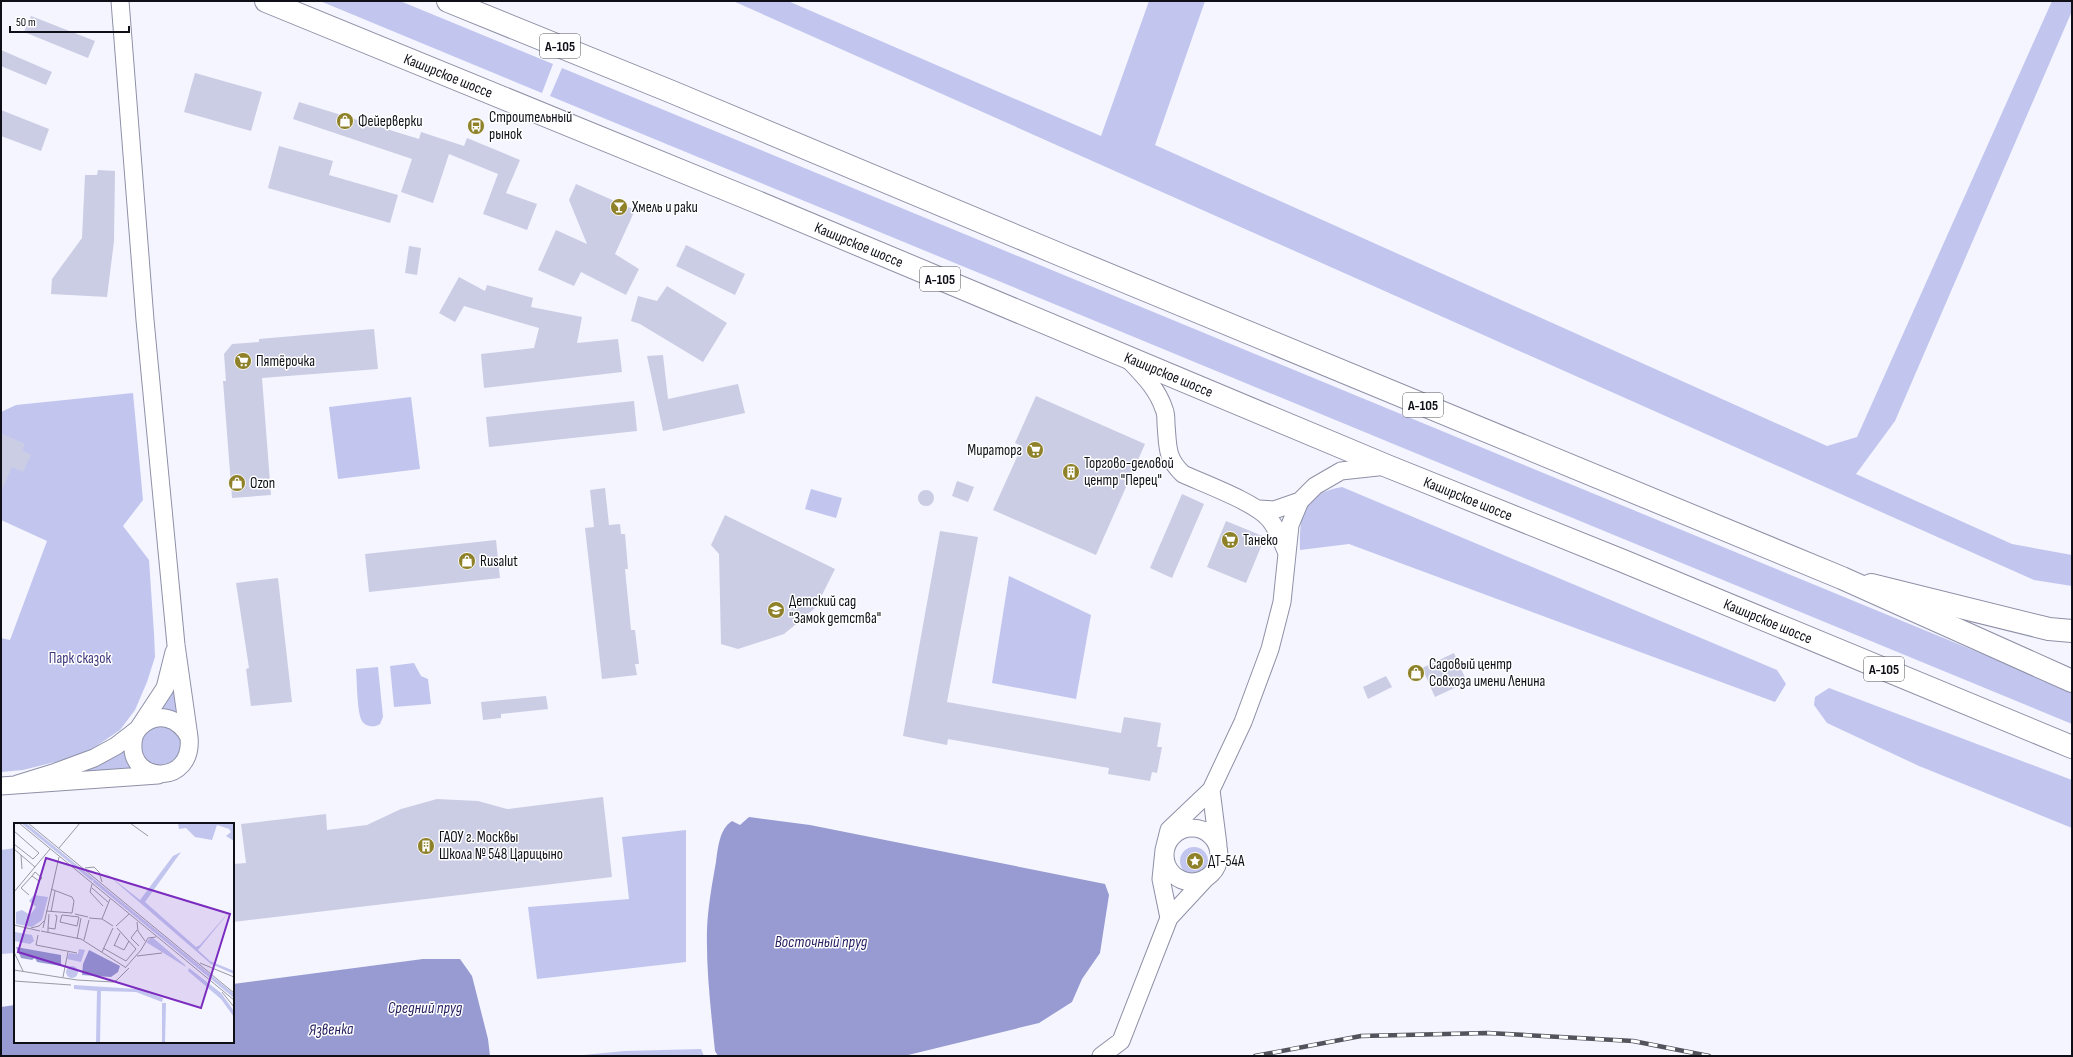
<svg xmlns="http://www.w3.org/2000/svg" width="2073" height="1057" font-family="'Sofia Sans Condensed',sans-serif">
<style>
.green{fill:#c2c6ef}
.water{fill:#979bd2}
.building{fill:#cbcde5}
.lines{fill:none;stroke-linecap:round;stroke-linejoin:round}
.street-casing{stroke:#8e90a6;stroke-width:19}
.primary-casing{stroke:#8e90a6;stroke-width:24}
.highway-casing{stroke:#8e90a6;stroke-width:24}
.street{stroke:#fff;stroke-width:17}
.primary{stroke:#fff;stroke-width:22}
.highway{stroke:#fff;stroke-width:22}
.rail-casing{stroke:#52535b;stroke-width:4.5}
.rail{stroke:#fff;stroke-width:3;stroke-dasharray:9;stroke-linecap:butt}
.labels{text-anchor:middle;dominant-baseline:central;stroke-width:3;stroke-linejoin:round;paint-order:stroke}
.shield{fill:#fff;stroke:#56575d;stroke-width:1}
.shield-label{font-size:14px;font-weight:bold;fill:#0e0f17}
.street-label{font-size:15px;fill:#0e0f17;stroke:#fff}
.poi-label{font-size:15px;fill:#0e0f17;stroke:#fff;text-anchor:start}
.park-label{font-size:15px;fill:#3a377b;stroke:#fff}
.water-label{font-size:16px;font-style:italic;fill:#241e5f;stroke:#fff}
.inset-road{fill:none;stroke:#9899a2;stroke-width:1}
.view{fill:#7b2cbf;fill-opacity:0.15;stroke:#7b2cbf;stroke-width:2}
.inset-edge{fill:none;stroke:#0e0f17;stroke-width:2}
</style>
<rect width="100%" height="100%" fill="#f4f5ff"/>
<path class="green" d="M320,1H400L553,64L542,93Z
M733,1H788L1101,136L1149,1H1205L1155,145L1827,446L1857,437L2052,1H2072V11L1895,421L1856,474L2012,544L2072,555V586L2034,580Z
M562,68L2072,691V724L550,96Z
M133,393L143,500L123,526L149,560L154,633L155,657L147,682L135,710L120,730L92,749L67,759L23,770L1,772V638L10,640L47,541L1,520V412L16,405Z
M411,397L420,469L338,479L329,407Z
M1342,487L1777,670L1786,684L1775,702L1349,544L1300,550C1299,514 1303,494 1342,487Z
M811,489L842,498L836,518L805,509Z
M1009,576L1091,615L1076,699L992,683Z
M176,659L184,722L158,713Z
M414,663L421,676L428,679L431,704L394,707L390,666Z
M378,667L383,717L380,724C374,728 364,727 361,719C357,708 357,682 356,669Z
M1829,688L2072,780V828L1919,766L1827,723L1814,705L1815,697Z
M141 746a20 20 0 1 1 40 0a20 20 0 1 1-40 0Z
M129,743L139,772L64,776Z
M686,830V962L537,979L528,907L629,899L622,837Z
M1180 861a14 14 0 1 1 28 0a14 14 0 1 1-28 0Z
M15,848V953L1,954V850Z
M701,1049L704,1056H574L624,1051Z"/>
<path class="water" d="M749,817L810,825L1105,884L1109,895L1100,953L1082,979L1072,1002L1039,1023L904,1056H718L715,1051C711,1011 706,970 707,929C708,907 712,884 716,862C718,849 719,829 732,821L740,825Z
M423,959H460L472,976L488,1039L490,1056H1V1007L15,1005V1042H233V984Z"/>
<path class="building" d="M31,16L95,41L88,58L24,32Z
M1,50L52,72L46,85L1,66Z
M195,73L262,92L251,131L184,112Z
M299,102L419,139L421,132L464,146L467,138L520,160L506,193L537,204L527,230L483,214L498,174L449,154L433,203L401,192L412,159L293,119Z
M1,110L49,129L41,151L1,136Z
M279,146L333,161L329,175L398,195L390,223L268,188Z
M98,170L115,171L114,241L107,297L51,294L52,279L82,238L85,175H97Z
M576,184L635,210L615,254L639,269L626,295L581,272L574,286L538,270L556,230L587,244L569,200Z
M686,245L745,274L735,295L676,266Z
M409,246L421,248L417,275L405,273Z
M459,277L485,291L487,285L533,298L531,307L582,317L577,343L618,339L622,372L484,388L481,354L534,348L539,328L464,306L455,322L439,313Z
M667,286L727,323L703,362L640,324L631,321L638,296L657,301Z
M374,329L378,369L262,378L271,495L232,498L223,381H226L224,354L232,344L259,342V339Z
M663,355L668,399L738,384L745,413L663,431L647,356Z
M1036,396L1145,444L1096,555L993,510L1022,446L1015,443Z
M634,401L637,431L489,447L486,417Z
M1,433L25,444L22,450L31,455L23,472L12,467L1,492Z
M957,481L974,487L968,502L952,496Z
M605,488L609,525L620,524L621,534H625L628,569H625L631,630H635L639,664H635L637,675L602,679L585,528L594,527L590,490Z
M918 498a8 8 0 1 1 16 0a8 8 0 1 1-16 0Z
M1182,494L1204,504L1172,578L1150,568Z
M725,515L835,569L816,607L801,620L784,634L738,649L721,644L719,554L711,545Z
M1226,521L1265,537L1246,583L1207,567Z
M940,531L978,537L947,702L1121,733L1124,717L1161,723L1157,747H1162L1157,773L1152,772L1150,781L1108,774L1109,768L948,739L947,745L903,736Z
M496,540L500,578L369,592L365,554Z
M278,578L292,702L251,706L246,669L249,668L236,583Z
M1454,653L1467,682L1435,697L1422,668Z
M1386,676L1392,687L1368,699L1363,687Z
M546,696L548,709L501,714V718L483,720L481,702Z
M603,797L612,877L233,922V864L246,863L241,824L326,814L327,830L367,825L401,809L437,799L478,801L507,809Z"/>
<g class="lines">
<g class="street-casing">
<path id="street" d="M120,1L145,320L176,645L189,737C194,786 130,784 133,744C133,738 135,732 140,727C157,710 179,718 189,737
M1128,359C1143,375 1157,388 1164,409C1166,413 1166,419 1166,424C1168,447 1166,458 1183,474C1205,484 1257,503 1270,520C1278,530 1282,542 1287,553
M1259,509L1274,510L1300,501
M17,784L56,772L94,758L116,746L138,729L165,688L174,652
M1,786L158,775
M1211,790L1218,845
M1165 855a27 27 0 1 1 54 0a27 27 0 1 1-54 0Z
M1169,918L1161,879L1164,850L1169,830L1211,790L1243,722L1270,649L1282,602L1290,525L1300,501L1315,486L1341,471L1387,466
M1101,1056L1121,1041L1169,918L1206,878"/>
</g>
<g class="primary-casing">
<path id="primary" d="M1871,585L2049,629L2072,631"/>
</g>
<g class="highway-casing">
<g id="highway">
<path id="s1" d="M266,1L757,202L1387,466L1623,561L2072,747"/>
<path d="M448,1L672,92L1061,255L1842,578L2072,681"/>
</g>
</g>
<use href="#street" class="street"/>
<use href="#primary" class="primary"/>
<use href="#highway" class="highway"/>
<g class="rail-casing">
<path id="rail" d="M1255,1056L1361,1036L1488,1033L1633,1041L1709,1056"/>
</g>
<use href="#rail" class="rail"/>
</g>
<defs>
<g id="shop-disc" transform="scale(0.9)"><circle r="9.5" fill="#8e8129" stroke="#fff"/><path d="M-5-2.5h2.3a2.7 3.5 0 0 1 5.4 0H5L5.5 6h-11ZM-1.5-2.5h3a1.5 2.3 0 0 0-3 0Z" fill="#fff"/></g>
<g id="bus-disc" transform="scale(0.9)"><circle r="9.5" fill="#8e8129" stroke="#fff"/><path d="M-5-6H5V4H4V6H2V4H-2V6H-4V4H-5ZM-3.5-4V0h7V-4ZM-3.5 1.2v1.5H-2V1.2ZM2 1.2v1.5H3.5V1.2Z" fill="#fff"/></g>
<g id="bar-disc" transform="scale(0.9)"><circle r="9.5" fill="#8e8129" stroke="#fff"/><path d="M-6-5H6L.8 .8V4.5H3.5V6h-7V4.5H-.8V.8Z" fill="#fff"/></g>
<g id="supermarket-disc" transform="scale(0.9)"><circle r="9.5" fill="#8e8129" stroke="#fff"/><path d="M-6-5.5h2.5l.6 2H6L4.5 2H-2.5L-4.4-4H-6ZM-1.5 3.2a1.3 1.3 0 1 0 .1 0ZM3 3.2a1.3 1.3 0 1 0 .1 0Z" fill="#fff"/></g>
<g id="building-disc" transform="scale(0.9)"><circle r="9.5" fill="#8e8129" stroke="#fff"/><path d="M-4-6H4V6H1V3H-1V6H-4ZM-2.5-4.3h1.7v1.8h-1.7ZM.8-4.3h1.7v1.8H.8ZM-2.5-1h1.7V.8h-1.7ZM.8-1h1.7V.8H.8Z" fill="#fff"/></g>
<g id="school-disc" transform="scale(0.9)"><circle r="9.5" fill="#8e8129" stroke="#fff"/><path d="M0-5L7-2L0 1L-7-2ZM-4 1L0 2.5L4 1V4Q0 6-4 4Z" fill="#fff"/></g>
<g id="sight-disc" transform="scale(0.9)"><circle r="9.5" fill="#8e8129" stroke="#fff"/><path d="M0-6L1.8-2.2L6-1.7L2.9 1.2L3.7 5.4L0 3.3L-3.7 5.4L-2.9 1.2L-6-1.7L-1.8-2.2Z" fill="#fff"/></g>
</defs>
<g fill-rule="evenodd">
<use href="#shop-disc" x="345" y="121"/>
<use href="#bus-disc" x="476" y="126"/>
<use href="#bar-disc" x="619" y="207"/>
<use href="#supermarket-disc" x="243" y="361"/>
<use href="#supermarket-disc" x="1035" y="450"/>
<use href="#building-disc" x="1071" y="472"/>
<use href="#shop-disc" x="237" y="483"/>
<use href="#supermarket-disc" x="1230" y="540"/>
<use href="#shop-disc" x="467" y="561"/>
<use href="#school-disc" x="776" y="610"/>
<use href="#shop-disc" x="1416" y="673"/>
<use href="#building-disc" x="426" y="846"/>
<use href="#sight-disc" x="1195" y="861"/>
</g>
<g class="labels">
<g class="shield">
<rect x="540" y="34" width="40" height="24" rx="3"/>
<rect x="920" y="267" width="40" height="24" rx="3"/>
<rect x="1403" y="393" width="40" height="24" rx="3"/>
<rect x="1864" y="657" width="40" height="24" rx="3"/>
</g>
<g class="shield-label">
<text x="560" y="46">А-105</text>
<text x="940" y="279">А-105</text>
<text x="1423" y="405">А-105</text>
<text x="1884" y="669">А-105</text>
</g>
<g class="street-label">
<text stroke="none"><textPath href="#s1" startOffset="197">Каширское шоссе</textPath></text>
<text stroke="none"><textPath href="#s1" startOffset="641">Каширское шоссе</textPath></text>
<text stroke="none"><textPath href="#s1" startOffset="977">Каширское шоссе</textPath></text>
<text stroke="none"><textPath href="#s1" startOffset="1301">Каширское шоссе</textPath></text>
<text stroke="none"><textPath href="#s1" startOffset="1625">Каширское шоссе</textPath></text>
</g>
<g class="poi-label">
<text x="489" y="117">Строительный<tspan x="489" dy="17">рынок</tspan></text>
<text x="358" y="121">Фейерверки</text>
<text x="632" y="207">Хмель и раки</text>
<text x="256" y="361">Пятёрочка</text>
<text x="1022" y="450" text-anchor="end">Мираторг</text>
<text x="1084" y="463">Торгово-деловой<tspan x="1084" dy="17">центр "Перец"</tspan></text>
<text x="250" y="483">Ozon</text>
<text x="1243" y="540">Танеко</text>
<text x="480" y="561">Rusalut</text>
<text x="789" y="601">Детский сад<tspan x="789" dy="17">"Замок детства"</tspan></text>
<text x="1429" y="664">Садовый центр<tspan x="1429" dy="17">Совхоза имени Ленина</tspan></text>
<text x="439" y="837">ГАОУ г. Москвы<tspan x="439" dy="17">Школа № 548 Царицыно</tspan></text>
<text x="1208" y="861">ДТ-54А</text>
</g>
<g class="park-label">
<text x="80" y="658">Парк сказок</text>
</g>
<g class="water-label">
<text x="821" y="942">Восточный пруд</text>
<text x="425" y="1008">Средний пруд</text>
<text transform="translate(331 1030) rotate(-2)">Язвенка</text>
</g>
</g>
<g transform="translate(14 823)">
<rect width="220" height="220" fill="#f4f5ff"/>
<path d="M7,0H12L80,56L78,58ZM164,0H220V18L212,13L217,9L215,6L203,2L198,17L181,14L172,5L165,6ZM167,29L131,79L182,124L186,122L220,83L184,127L196,138L220,148V151L197,141L88,47L126,77L159,33ZM80,56L220,171V175L79,59ZM20,72L34,74L28,97L18,104L2,101V89L8,87L16,92L22,84L15,78ZM1,109L18,112L20,118L16,121L0,118ZM138,114L171,142L172,144L132,119ZM65,126L71,127L67,139L53,136L55,130L64,131ZM52 149a6 6 0 1 1 12 0a6 6 0 1 1-12 0ZM175,145L207,170L220,188V194L207,176L174,148ZM60,162L123,166L149,175L148,179L122,169L87,168L86,220H82L83,168L60,166ZM148,180H152L151,220H148Z" fill="#c2c6ef"/>
<path d="M2,124L47,132V143L23,139L21,135L18,137L7,135ZM75,127L106,143L104,149L97,154L68,152L69,141Z" fill="#979bd2"/>
<path class="inset-road" d="M5,0L220,177M14,0L220,170M116,0L134,13M0,8L25,30L19,36L0,21M45,25L66,0M0,26L21,44M7,32L8,46M71,45L80,44L85,49L88,59M78,61L76,69L89,83M78,65L94,79M0,69L36,26M15,72L7,65L18,53L21,49L28,55L25,58L18,53M96,76L88,96L99,103M32,88L58,90L60,78L58,74L37,66M37,89L41,68M61,91L74,94M48,92L65,94L63,103L46,99ZM75,95L88,96M123,99L124,108L131,118M0,102L26,108M102,103L115,91M17,105L25,103L30,98M29,105L45,34M34,105L35,91M123,107L117,115L125,123M27,108L67,116L111,144M34,110V105L41,106L43,93L41,92M24,112L22,122L63,130M63,116L67,95M70,117L75,97M100,122L110,127L115,118M100,123L106,110M89,125L112,138L122,126L103,105M0,129L9,148M88,129L99,105M123,133L148,130M186,140L220,154M111,145L127,127L134,115L142,114M0,147L63,157L99,159L103,157L115,145M49,154L54,129M0,158L57,162M208,169L220,184"/>
<path class="view" d="M32,35L216,91L187,185L4,129Z"/>
<rect width="220" height="220" class="inset-edge"/>
</g>
<rect width="2073" height="1057" fill="none" stroke="#0e0f17" stroke-width="4"/>
<path d="M10 26v6h119v-6" fill="none" stroke="#0e0f17" stroke-width="2"/>
<text x="16" y="26" font-size="12" fill="#0e0f17" stroke="#ffffff" stroke-width="3" paint-order="stroke">50 m</text>
</svg>
